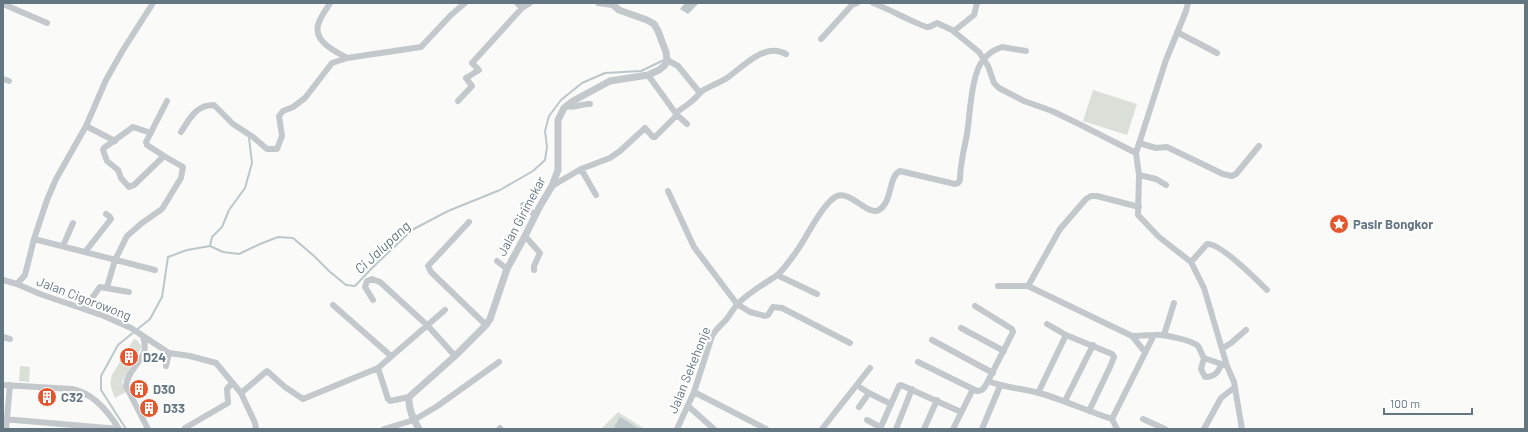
<svg xmlns="http://www.w3.org/2000/svg" width="1528" height="432" font-family="Barlow,sans-serif">
<style>
.green{fill:#dadfd7}
.water{fill:#bbc7cb}
.lines{fill:none;stroke-linecap:round;stroke-linejoin:round}
.stream{stroke:#bbc7cb;stroke-width:2}
.minor{stroke:#c3c8cc;stroke-width:6}
.tertiary{stroke:#c3c8cc;stroke-width:7}
.labels{text-anchor:middle;dominant-baseline:central;stroke-width:4;stroke-linejoin:round;paint-order:stroke}
.street-label{font-size:13px;fill:#657683;stroke:#fff}
.poi-label{font-size:13px;font-weight:bold;fill:#657683;stroke:#fff;text-anchor:start}
.water-label{font-size:14px;font-style:italic;fill:#60757c;stroke:#fff}
</style>
<rect width="100%" height="100%" fill="#fafaf8"/>
<path class="green" d="M1093,90L1137,104L1127,135L1083,121Z
M134,339L137,340L142,347L136,356L127,350Z
M123,357L133,363L122,382L126,392L115,398C106,377 112,376 123,357Z
M20,366L30,367L29,382L19,381Z
M618,412L645,429H601Z"/>
<path class="water" d="M685,3H699L688,14L680,9Z
M620,417L639,429H618L614,427Z"/>
<g class="lines">
<path class="stream" d="M210,246L212,237L222,227L229,210L245,188L252,163L249,138
M126,429L101,390V376L118,345L150,319L162,297L168,257L187,250L210,246L223,252L239,254L260,244L278,237L293,238L314,256L329,271L346,285L355,286L372,268L412,230L448,211L500,190L533,171L545,160L547,147L545,131L549,116L561,100L582,83L605,73L641,71L664,60"/>
<path class="minor" d="M330,3C326,10 320,17 318,25C314,42 335,51 347,58
M517,3L522,8L530,3
M598,3L612,5
M873,3C883,6 924,28 928,27C931,27 934,24 937,23L952,30L979,52L988,66L994,83L999,88L1024,101L1052,111L1079,124L1136,153
M1188,3L1186,11L1166,60L1136,153L1139,175L1138,215L1159,237L1191,262L1204,288L1227,366L1234,382L1242,429
M3,4L47,23
M954,31L974,15L977,3
M1177,32L1217,53
M821,39L852,5L857,3
M667,60L678,66L700,93
M648,75L677,115L687,124
M3,79L9,81
M458,101L472,86L466,78L479,70L472,63L522,8
M567,106C575,109 582,103 590,104
M676,113C682,108 688,105 693,100C697,97 699,94 702,91C710,86 719,83 727,78C743,67 764,42 786,54
M86,126L115,141
M181,132C190,118 196,105 214,105L233,124L253,137L267,149H277L282,136L279,116L283,111L293,107L305,98L332,63L347,58L421,47L451,15L465,3
M151,133L133,127L104,148L103,150L107,161L118,170L121,178L129,187L134,185L164,156L147,145L146,142L167,101
M1139,143L1156,148L1167,147L1223,174L1232,176L1236,174L1259,146
M581,169L596,195
M1139,175L1156,179L1166,185
M552,186L581,169L610,158L620,151L645,128L653,137H655L677,115
M668,191L694,247L737,304L750,312L765,316L768,315L773,307L782,308L850,343
M523,205L535,215
M469,222L428,266L431,272L486,325
M525,236L540,253L534,266V270
M34,239L155,270
M63,246L73,223
M85,252L111,219L110,217L106,214
M497,261L507,269
M1191,262L1207,244C1219,242 1257,280 1267,290
M777,275L817,294
M3,280L17,284L25,275L34,239L47,200L56,179L86,126L106,80L123,50L153,3
M17,284L40,294L104,316L131,328L169,353L190,356L216,363L241,393L267,371L285,387L303,399L378,368L445,310
M998,286H1028
M107,287L115,260L127,236L142,223L162,209L181,178L183,167L164,156
M373,300L365,287L367,281L372,279L380,282L428,326L455,356
M333,305L391,356
M975,306L1012,329L1013,332L988,381C1005,388 1022,388 1039,393C1064,400 1087,411 1112,419L1154,335C1162,334 1192,340 1198,346C1200,349 1202,355 1204,358L1227,366
M84,309L100,287L129,292
M1047,324L1066,335L1112,354L1114,357L1110,367L1089,411
M961,328L1004,351
M1164,335L1174,303
M143,336C144,341 146,347 144,352C140,364 127,372 126,386L148,429
M1132,336L1028,286L1060,229L1086,199L1091,196H1097L1139,207
M3,337L10,339
M932,340L993,373
M1223,348L1231,343L1246,330
M1145,352L1132,336L1154,335
M1204,358L1201,369L1205,377C1214,377 1218,373 1221,365
M918,362L977,391C984,391 985,386 988,381
M166,366L169,353
M378,368L388,399L390,401L409,397
M3,385L72,389C93,393 108,411 119,429
M861,388L869,393L891,404
M694,392L766,429
M241,393L255,423L256,429
M1038,393L1066,335
M1065,401L1093,345
M688,406L714,429
M859,407L869,393
M3,419L119,429
M1112,419L1117,429
M1143,419L1165,429
M867,420L880,427
M185,428L228,403L227,389L232,383
M6,429L10,385
M384,429L414,420L436,407L499,362
M499,429L500,428
M677,429L694,392L712,336C717,328 720,326 726,320C730,315 733,309 737,305C746,294 764,284 776,276C783,271 789,261 794,255C805,241 822,203 837,196C851,191 868,216 879,210C893,201 888,177 900,171L955,184L958,183L960,180C960,164 964,150 967,134C970,116 971,72 984,59C988,54 996,49 1002,47L1026,51
M822,429L870,368
M880,429L899,386L901,385L961,412
M896,429L912,389
M924,429L937,400
M953,429L973,389
M982,429L1000,386
M1204,429L1221,398L1235,387"/>
<path class="tertiary" d="M419,429C413,419 408,409 409,397L455,356L486,325L490,319L507,269L525,236L540,206L552,186L558,170V120L564,108L573,101L610,81L648,75L659,70L665,65L667,60L666,52L658,31L654,24L647,20L619,10L611,3"/>
</g>
<defs>
<g id="sight-disc" transform="scale(1)"><circle r="9.5" fill="#e4572e" stroke="#fff"/><path d="M0-6L1.8-2.2L6-1.7L2.9 1.2L3.7 5.4L0 3.3L-3.7 5.4L-2.9 1.2L-6-1.7L-1.8-2.2Z" fill="#fff"/></g>
<g id="building-disc" transform="scale(1)"><circle r="9.5" fill="#e4572e" stroke="#fff"/><path d="M-4-6H4V6H1V3H-1V6H-4ZM-2.5-4.3h1.7v1.8h-1.7ZM.8-4.3h1.7v1.8H.8ZM-2.5-1h1.7V.8h-1.7ZM.8-1h1.7V.8H.8Z" fill="#fff"/></g>
</defs>
<g fill-rule="evenodd">
<use href="#sight-disc" x="1339" y="224"/>
<use href="#building-disc" x="129" y="357"/>
<use href="#building-disc" x="139" y="389"/>
<use href="#building-disc" x="47" y="397"/>
<use href="#building-disc" x="149" y="408"/>
</g>
<g class="labels">
<g class="street-label">
<text transform="translate(521 216) rotate(-62)">Jalan Girimekar</text>
<text transform="translate(84 298) rotate(21)">Jalan Cigorowong</text>
<text transform="translate(689 370) rotate(-68)">Jalan Sekehonje</text>
</g>
<g class="poi-label">
<text x="1353" y="224">Pasir Bongkor</text>
<text x="143" y="357">D24</text>
<text x="153" y="389">D30</text>
<text x="61" y="397">C32</text>
<text x="163" y="408">D33</text>
</g>
<g class="water-label">
<text transform="translate(382 247) rotate(-43)">Ci Jalupang</text>
</g>
</g>
<rect width="1528" height="432" fill="none" stroke="#657683" stroke-width="8"/>
<path d="M1384 408v6h88v-6" fill="none" stroke="#657683" stroke-width="2"/>
<text x="1390" y="408" font-size="12" fill="#657683" stroke="#ffffff" stroke-width="3" paint-order="stroke">100 m</text>
</svg>
